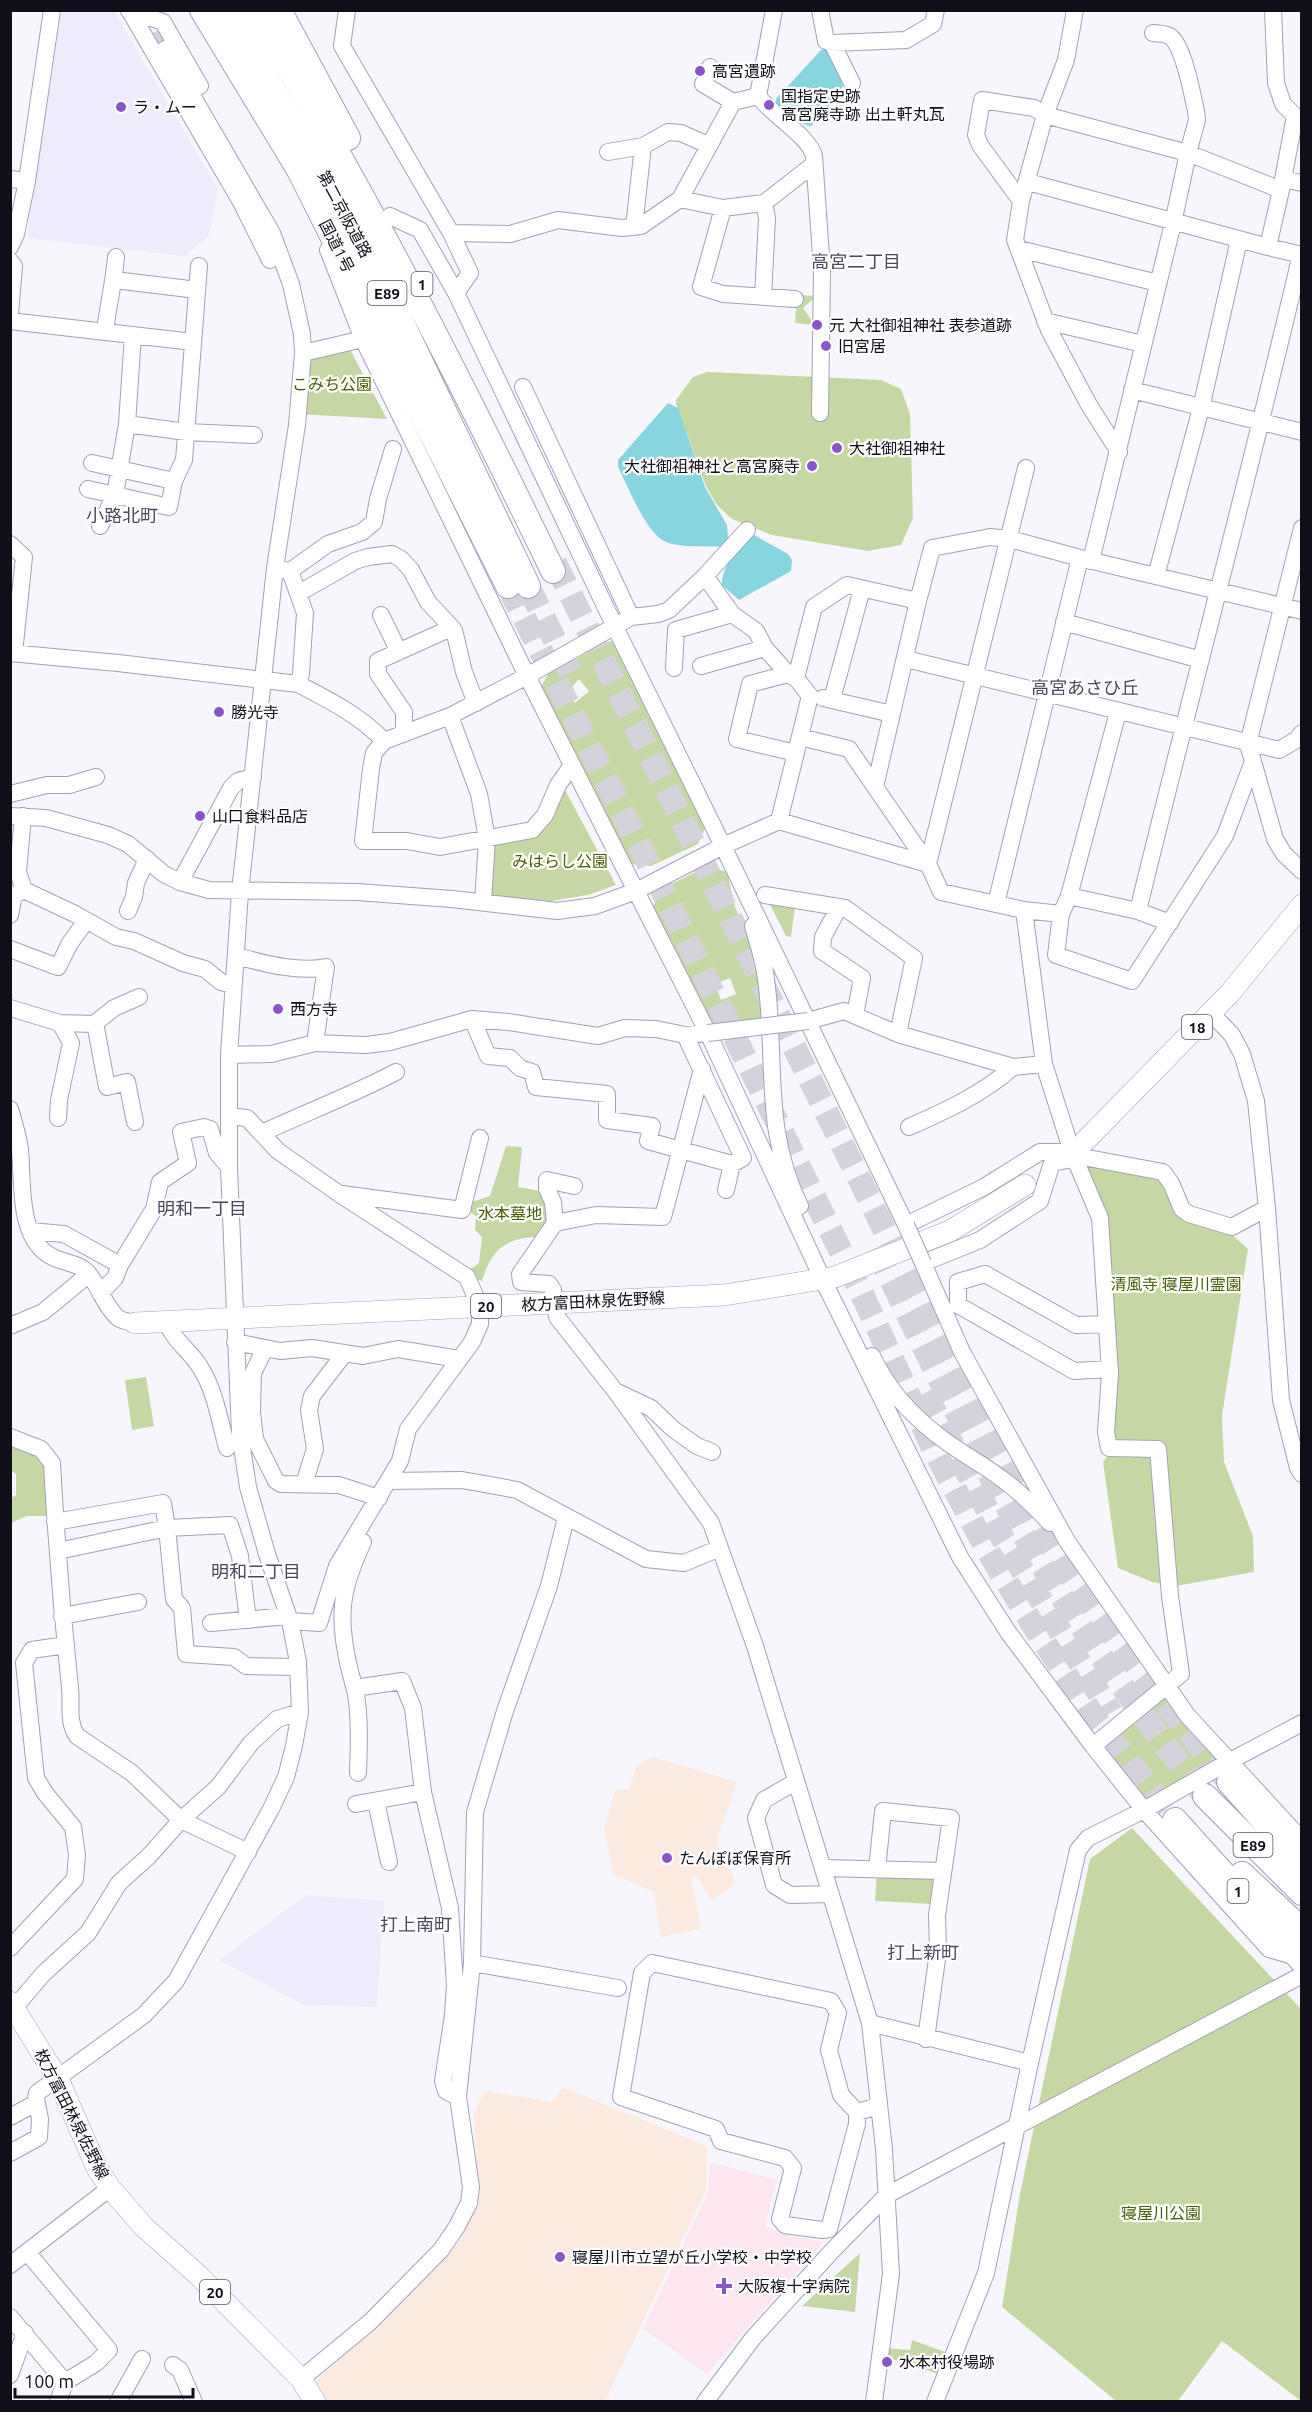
<svg xmlns="http://www.w3.org/2000/svg" width="1312" height="2412" font-family="Ubuntu,'Noto Sans JP',sans-serif">
<style>
.built{fill:#eeecfc}
.education{fill:#fce9e0}
.medical{fill:#fee6f0}
.green{fill:#c5d8a4;fill-rule:evenodd}
.water{fill:#87d5de}
.lines{fill:none;stroke-linecap:round;stroke-linejoin:round}
.minor-tunnel{stroke:#d4d3db;stroke-width:16;stroke-dasharray:16 8;stroke-linecap:butt}
.highway-tunnel{stroke:#d4d3db;stroke-width:24;stroke-dasharray:24 12;stroke-linecap:butt}
.minor-casing{stroke:#a39fbd;stroke-width:18}
.major-casing{stroke:#a39fbd;stroke-width:22}
.highway-casing{stroke:#a39fbd;stroke-width:26}
.minor{stroke:#fff;stroke-width:16}
.major{stroke:#fff;stroke-width:21}
.highway{stroke:#fff;stroke-width:24}
.minor-bridge-casing{stroke:#a39fbd;stroke-width:18;stroke-linecap:butt}
.minor-bridge{stroke:#fff;stroke-width:16}
.poi-dot{fill:#8a54cb;stroke:#fff;stroke-width:2}
.labels{text-anchor:middle;dominant-baseline:central;stroke-width:4.5;stroke-linejoin:round;paint-order:stroke}
.shield{fill:#fff;stroke:#58565e;stroke-width:1.5}
.shield-label{font-size:15px;font-weight:bold;fill:#100e19}
.poi-label{font-size:16px;fill:#100e19;stroke:#fff;text-anchor:start}
.street-label{font-size:16px;fill:#100e19;stroke:#fff}
.park-label{font-size:16px;fill:#485d05;stroke:#fff}
.neighbourhood-label{font-size:18px;fill:#4b4761;stroke:#fff}
</style>
<rect width="100%" height="100%" fill="#f7f6fd"/>
<path class="built" d="M57,11H114L218,189L209,236L185,256L27,238Z
M306,1895L384,1901L377,2007L304,2005L219,1960Z"/>
<path class="education" d="M653,1757L737,1782L716,1843L736,1883L712,1901L697,1877L691,1876L701,1929L661,1937L654,1892L613,1874L604,1827L616,1789H629L637,1766Z
M562,2087L707,2146L706,2190L605,2401H322L311,2386L431,2272L460,2241L478,2191L474,2113L485,2091L553,2102Z"/>
<path class="medical" d="M710,2162L777,2180L765,2226L791,2236L824,2242L707,2374L643,2329L708,2192Z"/>
<path class="green" d="M797,295L817,296V305L812,300L803,308L815,325L795,323Z
M346,342L387,419L298,414L303,353Z
M707,372L881,380L901,389L910,414L913,518L901,545L868,551L772,535L732,519L717,505L706,486L676,404V400L693,377Z
M609,641L620,644L706,826L698,844L651,866L630,864L540,689L548,674ZM579,679L589,691L575,703L571,698V688Z
M564,788L616,885L588,895L551,901L491,896L492,842L536,834Z
M708,866L727,872L735,907L750,941L757,966L761,999V1021L719,1026L712,1024L653,907L661,889ZM730,978L736,994L721,1000L715,984Z
M769,903L795,906L791,937L786,936Z
M506,1146L522,1147L518,1187L546,1192L547,1223L535,1237C503,1239 491,1251 482,1281L475,1279L466,1272L479,1263L482,1237L475,1230L476,1216L469,1211L472,1202L490,1196Z
M1082,1163L1163,1179L1181,1213L1229,1232L1248,1249L1222,1416L1224,1462L1253,1536L1254,1572L1176,1586L1152,1582L1118,1568L1103,1462L1110,1453L1114,1326Z
M146,1377L154,1426L132,1430L125,1380Z
M11,1440L45,1461L50,1512L46,1516H27L11,1523V1498L16,1495V1474L11,1470Z
M1167,1695L1219,1757L1140,1809L1100,1752Z
M1132,1828L1301,2009V2401L1222,2341L1178,2401H1116L1002,2307L1020,2194L1090,1859Z
M877,1872L934,1875L933,1904L875,1901Z
M860,2253L855,2312L802,2306Z
M912,2340L948,2353L940,2375L908,2363L885,2358L886,2348L910,2350Z"/>
<path class="water" d="M828,47L843,86L834,100L811,126L806,125L776,106V99L821,50Z
M668,403L678,408L705,487L727,525L728,538L723,547C708,546 680,548 666,542C646,534 628,486 618,467V460Z
M754,535L788,554L792,560L791,571L739,600L722,585C721,568 739,544 754,535Z"/>
<g class="lines">
<path class="minor-tunnel" d="M145,10L165,49"/>
<path class="highway-tunnel" d="M555,563L929,1320C964,1388 997,1457 1036,1522C1092,1614 1161,1698 1229,1782
M508,586L669,904L862,1294L933,1448L986,1548L1035,1628L1098,1723L1175,1820
M528,586L572,675
M876,1248C921,1342 966,1436 1019,1527C1074,1621 1137,1711 1205,1796
M925,1393L1003,1539L1111,1713"/>
<g class="minor-casing">
<path id="minor" d="M129,10L241,202L270,260
M347,10L342,46L451,233L470,273L456,293
M820,10L826,41L832,43L852,83
M1273,10L1276,83L1283,104L1295,116L1281,190
M129,11L163,22L200,86
M832,43L906,40L933,24L936,10
M710,67L703,84L733,102L758,96L774,10
M758,96C772,115 809,136 814,156L822,270L820,413
M608,152L643,146L668,132L681,133L708,145
M10,179L27,181
M1283,179L1302,183
M1028,182L1268,247
M680,199L723,208L764,203L814,164
M1021,201L980,145L976,135L982,100L1034,108L1045,115L1066,60L1075,10
M723,208L701,287L723,294L795,299
M390,216L420,230L456,293L615,627L723,846L906,1225L984,1187L1040,1152H1072
M634,227L643,146
M451,233L510,234L558,220L622,228L641,226L680,199L733,102
M10,247L16,234L27,181L52,10
M1019,249L1158,283
M328,250L363,339L527,676L708,1033L823,1280L960,1557L1008,1632L1093,1746L1144,1810L1269,1949L1297,1957
M10,261L14,266L10,314
M115,280L197,290
M763,297L767,218L764,203
M10,321L193,342
M1045,321L1143,344
M105,331C108,306 114,282 116,257
M303,353L363,339
M523,387L631,617
M1132,390L1302,432
M127,424L186,432L254,435
M1119,452L1089,405L1049,330L1015,240L1021,201L1045,115L1188,153L1197,120L1196,111C1192,93 1184,48 1171,37C1166,33 1159,34 1153,33
M92,463L174,481
M88,489L169,507L174,481L184,460L199,266
M100,526L115,495L127,424L133,335
M1302,528L1248,744L1275,839L1284,854L1302,871
M10,544L24,557L14,653
M1091,561L1173,223L1188,153L1281,190L1268,247L1302,255
M279,569L290,571L305,613L301,674L298,684
M290,571L328,544L362,532L374,522L378,499L393,449
M705,576L732,614L756,631L765,648L788,674L795,678
M1156,576L1201,408L1239,240
M299,593L355,561L368,557L392,554L401,559L411,570L428,602L454,630L464,672L476,703
M381,615L399,652
M1064,622L1201,660
M10,653L118,663L298,684C327,699 361,716 384,741
M906,659L1279,750L1296,740L1302,733
M701,666L765,648
M674,668L676,630L732,614
M788,674L750,684L737,739L796,753
M823,698L892,714
M832,699L862,589
M450,716L479,794L487,839L483,902
M404,733V712L378,674V661L451,628
M800,737L849,749L928,864
M572,765L558,785L545,815L532,830L440,847L407,841H363L371,769L374,753L384,741L450,716L527,676L631,617L658,614L669,610L705,576L747,530
M875,787L918,601
M10,794L47,785H69L96,777
M10,816L46,818L108,835L128,844L164,874L180,882L209,890L357,892L452,899L557,911L595,906L636,891L723,846L779,821L928,864L941,892L1024,910L1044,1064L1072,1152
M23,816L18,872L24,890L75,914L116,937L134,941L183,963L205,969L221,982L233,985
M779,821L810,696L796,678L814,607L847,585L918,601L932,548L990,537L1010,539L1080,558L1302,611
M928,864L1026,468
M180,882L231,788L238,781L253,777
M765,895L845,908L914,958L898,1034
M1069,896L1118,712
M996,904L1080,558
M839,907L823,937L822,951L862,978L855,1015
M1024,910L1061,914L1069,896L1138,911C1191,692 1250,474 1301,254
M128,911L134,897L136,883L147,859
M1138,911L1170,923
M1061,914L1056,955L1132,981L1225,836L1252,764
M10,915L14,895L24,890
M753,926C758,943 764,961 766,979C777,1059 762,1129 800,1206
M10,949L58,967L70,943L86,921
M236,956C263,963 297,973 326,967L315,1043
M10,1008L60,1023L94,1024L114,1008L139,997
M1211,1013L1232,1035L1242,1054L1256,1101L1267,1208L1281,1400L1298,1468L1302,1474
M472,1019L488,1056L510,1058L520,1068L532,1072L536,1087L607,1094V1120L652,1126L648,1141L732,1164
M808,1021L844,1011L898,1034L1013,1067L1044,1064
M95,1023L107,1087L127,1082L135,1122
M685,1035L743,1158L732,1164L726,1190
M229,1055L271,1054L315,1043L366,1045L390,1042L472,1019L508,1022L598,1036L625,1028L656,1029L685,1035L708,1033
M702,1069L663,1217L596,1215L555,1223L520,1274L521,1282L549,1284L553,1290L557,1317L616,1392L711,1523L755,1646L870,2023L884,2149L891,2274L874,2402
M10,1109C14,1122 18,1136 20,1149C23,1181 18,1232 46,1253C58,1263 76,1261 87,1272C99,1285 104,1306 118,1318C122,1321 130,1322 135,1323
M229,1116L247,1118L278,1151L338,1193L467,1277L480,1307V1324L472,1342L408,1429L400,1461L337,1566L319,1623L290,1621
M58,1118L59,1100L71,1043L60,1023
M909,1127C945,1111 983,1094 1013,1067
M262,1133C307,1112 352,1095 396,1072
M1071,1153L1067,1160L1052,1163L1040,1201L980,1240L923,1263L962,1352L1067,1541L1187,1715L1302,1840
M342,1194L462,1210L480,1138
M555,1223L553,1202L547,1189V1180L574,1186
M30,1231L64,1234L120,1265
M100,1293L115,1278L120,1265L154,1209L160,1182L188,1163L181,1132L204,1127L210,1129L217,1153L229,1167
M166,1321C175,1343 189,1349 200,1367C215,1390 220,1422 227,1448
M1107,1324L1076,1325L985,1274L958,1282V1305L1074,1371L1110,1369
M10,1326L43,1312L89,1274
M235,1342L280,1351L312,1348L363,1356L398,1349L459,1359
M265,1348L253,1373L252,1412L255,1439L276,1481L281,1484L339,1485L379,1498
M872,1356C887,1388 912,1416 940,1437C960,1453 983,1464 1002,1479C1020,1492 1035,1507 1050,1523
M617,1392L651,1408L673,1429L697,1446L712,1452
M10,1437L41,1449L52,1463C56,1538 62,1613 70,1688C72,1705 67,1721 77,1736L132,1773L181,1820L248,1852
M389,1481L462,1480L517,1490L646,1559L684,1563L720,1548
M304,1484L315,1449L309,1410L312,1396L345,1353
M55,1522L163,1503L167,1528L174,1599L182,1608L186,1654L234,1657L246,1666L298,1667
M58,1551L167,1528L230,1525L240,1556L248,1620
M62,1616L138,1602
M211,1623L288,1616
M355,1688L402,1681L413,1708L423,1792L450,1908L455,1985L453,2015L443,2081L446,2091L458,2097
M1093,1746L1181,1674L1170,1596L1158,1449L1109,1448L1106,1432L1110,1373L1100,1218L1072,1152L1088,1158L1163,1172L1171,1183L1182,1209L1189,1214L1232,1227L1267,1208
M358,1773C359,1746 360,1720 356,1694C354,1685 351,1676 349,1667C337,1616 341,1589 363,1542
M795,1782L764,1800L756,1818L774,1885L790,1895L831,1894
M376,1801L389,1862
M356,1804L423,1792
M824,1868L943,1871
M877,1869L883,1811L951,1818L937,1915L938,1952L926,2039
M10,1948L75,1879L77,1855L73,1827L45,1793L36,1778L24,1663L32,1650L66,1645
M472,1963L618,1988
M15,2007L43,1974L88,1933L119,1883L149,1856L181,1820L218,1787L251,1743L277,1719L300,1712
M870,2023L1030,2063
M857,2112V2124L829,2229L822,2230L785,2225L780,2219L793,2168L785,2158L721,2141L716,2129L621,2097L642,1973L652,1963L831,2001L838,2013L829,2050L841,2095L857,2112L879,2106
M10,2117L36,2103
M10,2153L39,2137L40,2119L36,2099L37,2093L144,2015L176,1981L271,1809L286,1777L294,1746L300,1712L298,1662L290,1621L267,1554L248,1487L240,1434L229,1167V1055L240,892L275,568L297,425L303,353L302,334L291,284L272,233L165,49
M27,2252L109,2350L96,2363L65,2382L58,2402
M10,2265L110,2188
M10,2317L65,2382
M173,2365L180,2370L194,2402
M10,2375L25,2333
M301,2379L370,2322L441,2250L456,2228L469,2203L471,2187L458,2097L472,1963L475,1812L505,1711L549,1586L566,1518
M118,2402L142,2359
M705,2402L753,2338L831,2252L887,2195L1302,1975
M935,2402L986,2273L1030,2063L1078,1850L1088,1838L1144,1810L1228,1762L1302,1723"/>
</g>
<g class="major-casing">
<path id="major" d="M1085,1141L1230,993L1302,905
M135,1323L724,1295L835,1277L950,1231L1025,1185
M10,2002L58,2079L97,2168L110,2188L144,2227L198,2275L301,2379L315,2402"/>
</g>
<g class="highway-casing">
<path id="highway" d="M202,10L299,170L508,586
M227,10L323,174L393,304L528,586
M254,10C365,191 461,381 553,571
M279,10L348,138
M1229,1782L1302,1863
M1205,1796L1302,1893
M1175,1820L1302,1961
M1242,1874L1302,1930"/>
</g>
<use href="#minor" class="minor"/>
<use href="#major" class="major"/>
<use href="#highway" class="highway"/>
<g class="minor-bridge-casing">
<path id="minor-bridge" d="M708,1033L808,1021
M906,1225L923,1263"/>
</g>
<use href="#minor-bridge" class="minor-bridge"/>
</g>
<g class="poi-dot">
<circle cx="700" cy="71" r="6"/>
<circle cx="769" cy="105" r="6"/>
<circle cx="121" cy="107" r="6"/>
<circle cx="817" cy="325" r="6"/>
<circle cx="826" cy="346" r="6"/>
<circle cx="837" cy="448" r="6"/>
<circle cx="812" cy="466" r="6"/>
<circle cx="219" cy="712" r="6"/>
<circle cx="200" cy="816" r="6"/>
<circle cx="278" cy="1009" r="6"/>
<circle cx="667" cy="1858" r="6"/>
<circle cx="560" cy="2257" r="6"/>
<path d="M721 2277h6v6h6v6h-6v6h-6v-6h-6v-6h6z"/>
<circle cx="887" cy="2362" r="6"/>
</g>
<g class="labels">
<g class="shield">
<rect x="411.5" y="272" width="21" height="24" rx="4.5"/>
<rect x="367.5" y="281" width="39" height="24" rx="4.5"/>
<rect x="1182" y="1015" width="30" height="24" rx="4.5"/>
<rect x="471" y="1294" width="30" height="24" rx="4.5"/>
<rect x="1233.5" y="1833" width="39" height="24" rx="4.5"/>
<rect x="1227.5" y="1879" width="21" height="24" rx="4.5"/>
<rect x="200" y="2280" width="30" height="24" rx="4.5"/>
</g>
<g class="shield-label">
<text x="422" y="284">1</text>
<text x="387" y="293">E89</text>
<text x="1197" y="1027">18</text>
<text x="486" y="1306">20</text>
<text x="1253" y="1845">E89</text>
<text x="1238" y="1891">1</text>
<text x="215" y="2292">20</text>
</g>
<g class="poi-label">
<text x="712" y="71">高宮遺跡</text>
<text x="781" y="96">国指定史跡<tspan x="781" dy="18">高宮廃寺跡 出土軒丸瓦</tspan></text>
<text x="133" y="107">ラ・ムー</text>
<text x="829" y="325">元 大社御祖神社 表参道跡</text>
<text x="838" y="346">旧宮居</text>
<text x="849" y="448">大社御祖神社</text>
<text x="800" y="466" text-anchor="end">大社御祖神社と高宮廃寺</text>
<text x="231" y="712">勝光寺</text>
<text x="212" y="816">山口食料品店</text>
<text x="290" y="1009">西方寺</text>
<text x="679" y="1858">たんぽぽ保育所</text>
<text x="572" y="2257">寝屋川市立望が丘小学校・中学校</text>
<text x="738" y="2286">大阪複十字病院</text>
<text x="899" y="2362">水本村役場跡</text>
</g>
<g class="street-label">
<text transform="translate(345 214) rotate(62)">第二京阪道路</text>
<text transform="translate(337 246) rotate(63)">国道1号</text>
<text transform="translate(593 1301) rotate(-3)">枚方富田林泉佐野線</text>
<text transform="translate(72 2114) rotate(63)">枚方富田林泉佐野線</text>
</g>
<g class="park-label">
<text x="332" y="384">こみち公園</text>
<text x="560" y="861">みはらし公園</text>
<text x="510" y="1213">水本墓地</text>
<text x="1176" y="1284">清風寺 寝屋川霊園</text>
<text x="1161" y="2213">寝屋川公園</text>
</g>
<g class="neighbourhood-label">
<text x="856" y="261">高宮二丁目</text>
<text x="122" y="515">小路北町</text>
<text x="1085" y="687">高宮あさひ丘</text>
<text x="202" y="1208">明和一丁目</text>
<text x="256" y="1571">明和二丁目</text>
<text x="416" y="1924">打上南町</text>
<text x="923" y="1952">打上新町</text>
</g>
</g>
<rect width="1312" height="2412" fill="none" stroke="#100e19" stroke-width="24"/>
<path d="M15 2388v9h178v-9" fill="none" stroke="#100e19" stroke-width="3"/>
<text x="24" y="2388" font-size="18" fill="#100e19" stroke="#ffffff" stroke-width="4.5" paint-order="stroke">100 m</text>
</svg>
